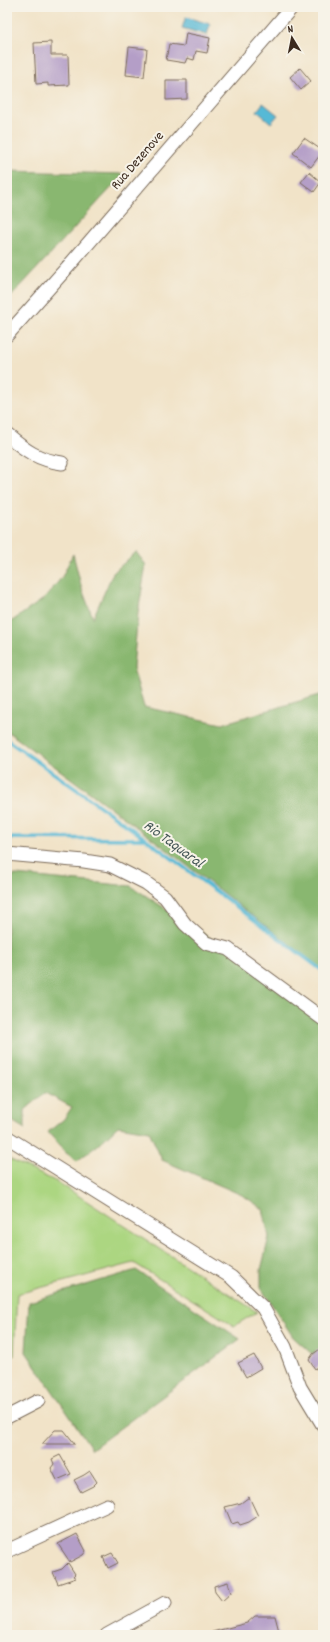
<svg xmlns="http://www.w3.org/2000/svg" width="330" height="1642" font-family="Dekko,sans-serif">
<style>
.green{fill:#acd681;stroke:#748050}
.forest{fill:#89b76f;stroke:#627046}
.water{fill:#57b9d6;stroke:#49727a}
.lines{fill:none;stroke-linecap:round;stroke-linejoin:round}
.stream{stroke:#57b9d6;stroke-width:3.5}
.building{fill:#b49ec7}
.minor-casing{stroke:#7b6b5a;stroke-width:15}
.minor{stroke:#fff;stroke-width:13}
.labels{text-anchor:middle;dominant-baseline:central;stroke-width:4;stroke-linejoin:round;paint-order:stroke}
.street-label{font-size:14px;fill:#3b2a1e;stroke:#f7f3e8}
.water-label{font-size:15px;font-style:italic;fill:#435555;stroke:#f7f3e8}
</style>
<rect width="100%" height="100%" fill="#f7f3e8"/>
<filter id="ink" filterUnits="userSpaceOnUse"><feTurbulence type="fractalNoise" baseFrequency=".025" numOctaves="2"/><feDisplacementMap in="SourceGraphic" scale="8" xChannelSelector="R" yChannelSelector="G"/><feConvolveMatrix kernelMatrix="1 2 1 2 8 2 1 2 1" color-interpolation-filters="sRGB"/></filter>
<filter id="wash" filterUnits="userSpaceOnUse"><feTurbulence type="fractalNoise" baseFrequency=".012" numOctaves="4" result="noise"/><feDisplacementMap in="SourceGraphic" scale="16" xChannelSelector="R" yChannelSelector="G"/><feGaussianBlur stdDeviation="0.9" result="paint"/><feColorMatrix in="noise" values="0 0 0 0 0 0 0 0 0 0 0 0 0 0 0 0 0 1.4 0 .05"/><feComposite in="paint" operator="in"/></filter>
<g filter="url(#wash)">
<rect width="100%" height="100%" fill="#f1e3c8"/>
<path class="green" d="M7,1158L59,1183L257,1312L234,1326L134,1263L17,1294L14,1356L7,1351Z"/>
<path class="forest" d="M7,171L124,174L7,301Z
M136,552L146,565L138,613L133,668L144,707L222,724L323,694V970L162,846L7,731V621H12L45,598L62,577L73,554L82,589L93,618L113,573Z
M16,875L131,886L323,1012V1345L312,1354L293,1337L261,1288V1270L269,1237L263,1209L244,1196L162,1160L149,1131L118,1126L98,1145L77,1161L65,1152L48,1132L64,1119L72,1107L45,1093L25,1110V1129L7,1118V876Z
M136,1270L240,1339L92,1449L26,1352L29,1302Z"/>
<path class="water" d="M186,17L210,24L207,35L182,28Z
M263,103L278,115L271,123L257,111Z"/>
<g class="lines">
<path class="stream" d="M7,740L146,839L323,971
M7,838L146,839"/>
</g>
<g id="blocks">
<path class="building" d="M186,33L210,38L207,53L196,51L194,60L187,58L185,63L166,60L169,44L184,46Z
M51,42V55H68L69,85L48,86V83L36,84L34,43Z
M129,47L147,49L144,77L126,75Z
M300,68L311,81L301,90L290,77Z
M166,80H187V99L166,100Z
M304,138L323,151L311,167L293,153Z
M309,172L321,182L314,192L301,182Z
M323,1347V1364L315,1369L309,1360L313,1354Z
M254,1355L261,1368L246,1377L238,1363Z
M55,1430H64L75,1444H42Z
M60,1455L71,1474L57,1480L51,1468L54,1464L52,1459Z
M90,1471L97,1482L93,1486L81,1492L74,1480L84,1475Z
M249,1497L258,1516L249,1522L240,1525L238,1522L232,1524L225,1507L241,1503Z
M77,1534L86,1551L83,1555L70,1562L58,1544Z
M112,1553L118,1563L108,1568L103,1557Z
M68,1563L75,1574L73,1576L76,1578L58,1584L53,1572L62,1569Z
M228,1582L231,1593L222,1601L215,1592L214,1586Z
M255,1616H275L280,1635H213L212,1632L247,1623Z"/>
</g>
</g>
<g filter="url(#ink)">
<use href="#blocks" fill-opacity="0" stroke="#7b6b5a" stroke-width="1"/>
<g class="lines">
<g class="minor-casing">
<path id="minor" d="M7,335L73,261L292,7
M7,435C25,450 38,460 62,463
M7,854L84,861L110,865L146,883L165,897L185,924L206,943L228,949L323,1019
M7,1137L231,1277L263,1308L285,1347L300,1387L323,1425
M7,1417L38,1401
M7,1551L107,1505
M107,1635L165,1603"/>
</g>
<use href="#minor" class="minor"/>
</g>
</g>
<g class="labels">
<g class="street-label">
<text transform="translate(138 161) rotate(-49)">Rua Dezenove</text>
</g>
<g class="water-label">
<text transform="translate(173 845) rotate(36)">Rio Taquaral</text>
</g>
</g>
<rect width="330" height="1642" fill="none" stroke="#f7f3e8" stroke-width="24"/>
<g transform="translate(292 38) rotate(350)" stroke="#f7f3e8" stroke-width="3" paint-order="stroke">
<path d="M0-3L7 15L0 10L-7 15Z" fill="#3b2a1e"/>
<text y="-6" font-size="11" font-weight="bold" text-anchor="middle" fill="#3b2a1e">N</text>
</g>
</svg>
